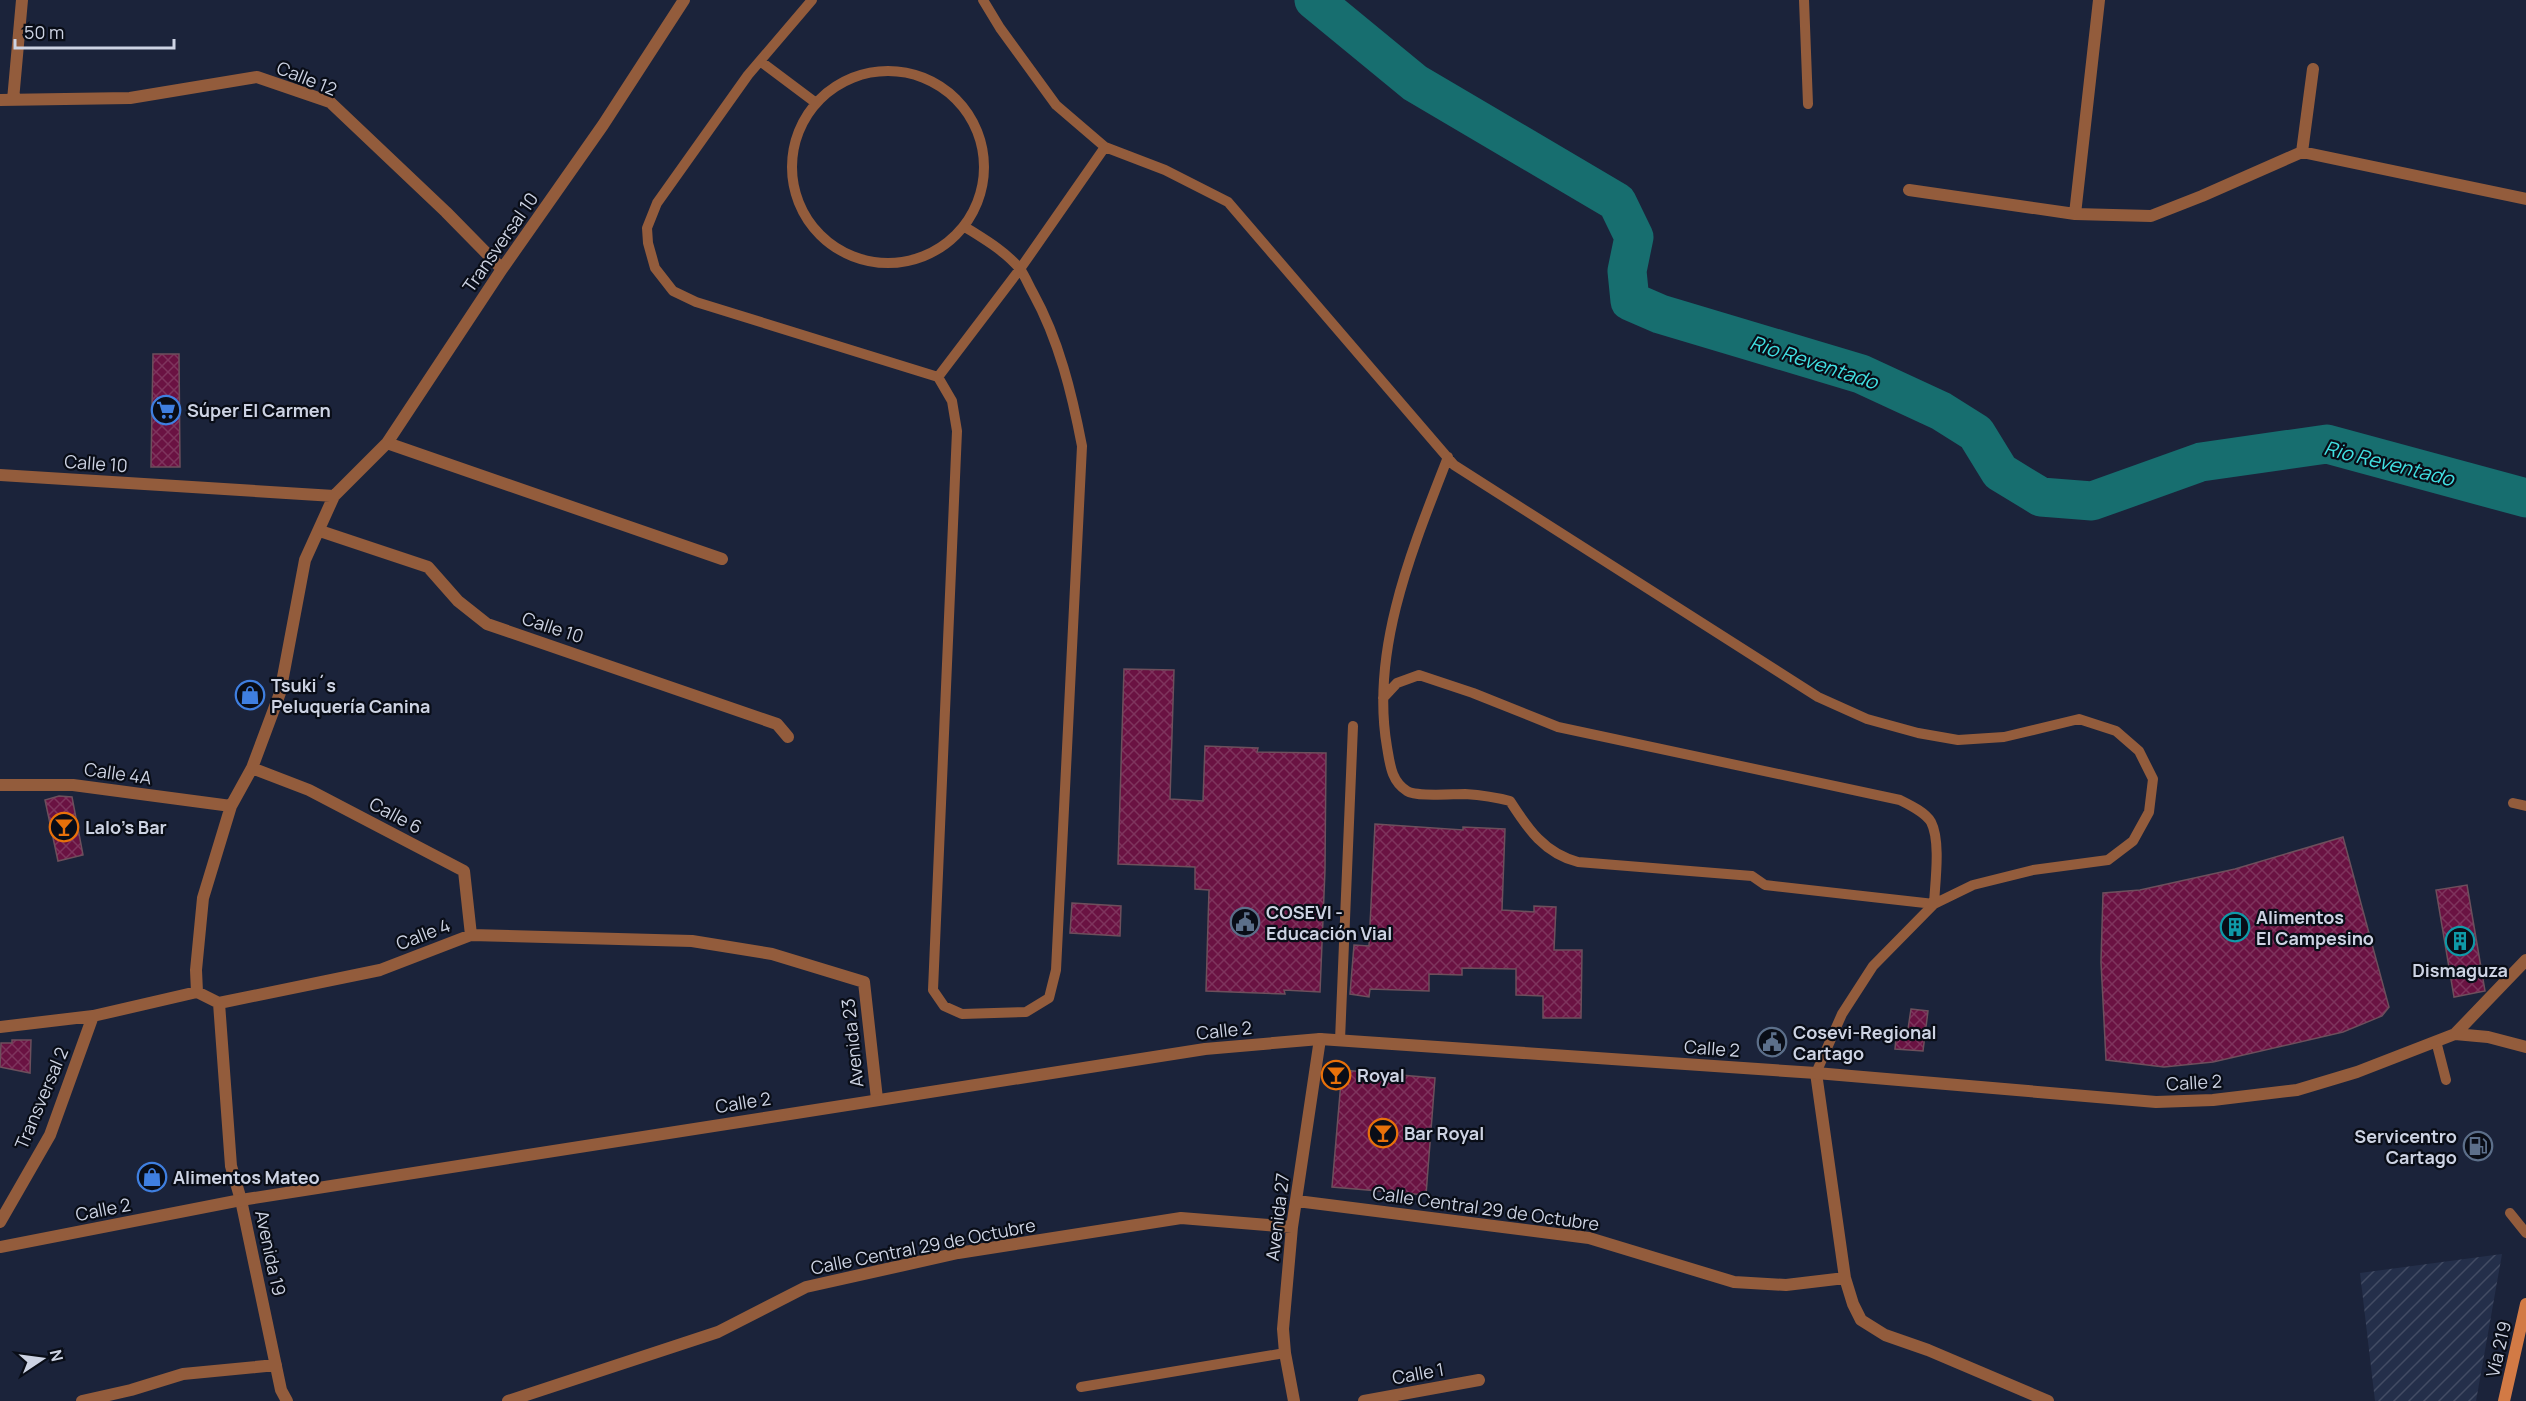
<svg xmlns="http://www.w3.org/2000/svg" width="2526" height="1401" font-family="Manrope,sans-serif">
<style>
.industrial{fill:url(#industrial-furrows)}
.lines{fill:none;stroke-linecap:round;stroke-linejoin:round}
.river{stroke:#176e6f;stroke-width:39}
.building{fill:url(#building-cross-hatch);stroke:#6d4f5c;stroke-width:1.5}
.service{stroke:#935c3c;stroke-width:10}
.minor{stroke:#935c3c;stroke-width:12}
.tertiary{stroke:#935c3c;stroke-width:12}
.secondary{stroke:#d27a45;stroke-width:12}
.labels{text-anchor:middle;dominant-baseline:central;stroke-width:4.5;stroke-linejoin:round;paint-order:stroke}
.street-label{font-size:18px;fill:#cdd3e3;stroke:#090d17}
.poi-label{font-size:18px;font-weight:bold;fill:#cdd3e3;stroke:#090d17;text-anchor:start}
.water-label{font-size:20px;font-style:italic;fill:#41e0e2;stroke:#090d17}
</style>
<defs>
<pattern id="industrial-furrows" width="10" height="10" patternUnits="userSpaceOnUse" patternTransform="scale(1.5)"><rect width="10" height="10" fill="#242f4a"/><path d="M-1 1l2-2M0 10L10 0M9 11l2-2" fill="none" stroke="#434c64"/></pattern>
<pattern id="building-cross-hatch" width="8" height="8" patternUnits="userSpaceOnUse" patternTransform="scale(1.5)"><rect width="8" height="8" fill="#6a1242"/><path d="M0 0l8 8M0 8l8-8" fill="none" stroke="#7e345d"/></pattern>
</defs>
<rect width="100%" height="100%" fill="#1b233a"/>
<path class="industrial" d="M2502,1254L2476,1401H2375L2360,1273Z"/>
<g class="lines">
<path class="river" d="M1314,0L1415,83L1617,202L1634,237L1627,271L1630,301L1660,314L1861,374L1941,411L1976,433L2000,472L2041,497L2092,501L2201,462L2327,444L2526,498"/>
</g>
<path class="building" d="M153,354H179L180,467H151Z
M1124,669L1174,670L1170,799L1203,801L1205,746L1258,748L1257,752L1326,753L1325,870L1320,992L1284,990L1285,994L1206,991L1209,890L1195,889V867L1118,864Z
M59,796L72,797L83,855L58,861L45,800Z
M1375,824L1463,830V827L1505,829L1502,910L1534,912V906L1556,907L1554,950H1582L1581,1018H1543V996L1516,995V969L1462,968V975L1429,974V991L1370,989L1369,997L1350,994L1354,945L1369,946Z
M2343,837L2389,1007L2382,1016L2343,1032L2213,1062L2164,1067L2106,1060L2101,962L2103,893L2140,890L2235,869Z
M2467,885L2485,991L2454,997L2436,890Z
M1072,903L1121,906L1120,936L1070,933Z
M1911,1009L1928,1011L1923,1051L1895,1049L1897,1028L1908,1029Z
M12,1040H31L30,1073L0,1067L1,1043H12Z
M1342,1070L1435,1078L1426,1195L1332,1187Z"/>
<g class="lines">
<path class="service" d="M812,0L748,75L657,203L647,228L648,243L655,268L673,291L696,302L938,377L952,401L957,431L933,990L944,1006L962,1014L1026,1012L1049,998L1056,970L1082,446C1072,394 1059,340 1033,293C1029,286 1025,276 1020,269C1005,251 984,239 965,227
M983,0L1000,28L1056,105L1105,147L1165,170L1228,202L1454,465L1818,697L1867,719L1918,733L1958,740L2004,737L2079,719L2116,731L2139,751L2153,779L2149,812L2133,841L2108,860L2033,870L1973,885L1934,904L1873,966L1842,1014L1816,1073
M1804,0L1808,104
M760,61L816,103
M792 167a96 96 0 1 1 192 0a96 96 0 1 1-192 0Z
M938,377L1020,269L1105,147
M1448,457C1413,547 1370,649 1387,747C1390,764 1391,781 1407,791C1416,797 1451,794 1465,794C1480,795 1495,797 1510,801C1528,829 1544,853 1578,862L1752,876L1765,885L1934,904
M1383,698L1397,683L1419,675L1473,693L1558,727L1900,800C1910,805 1925,812 1931,822C1941,841 1935,883 1934,904
M2513,803L2526,806
M1340,1040L1353,726
M2436,1041L2446,1080
M2510,1213L2526,1233
M1081,1387L1285,1353"/>
<path class="minor" d="M0,100L130,98L257,77L330,102L446,212L502,269
M13,100L22,0
M2302,152L2313,69
M1909,190L2075,214L2151,216L2202,196L2302,152L2526,199
M2075,214L2099,0
M387,443L722,559
M0,475L334,496
M320,531L428,567L458,601L487,624L777,724L788,737
M252,768L309,790L464,871L471,935
M0,785H73L231,806
M197,992L196,970L203,898L231,806L252,768L280,693L305,560L334,496L387,443L502,269L603,125L684,0
M219,1003L231,1166L241,1200L281,1390L287,1401
M0,1027L93,1016L197,992L219,1003L380,970L471,935L692,941L772,954L864,982L877,1099
M1816,1073L1845,1278L1853,1304L1861,1320L1885,1335L1928,1350L2048,1401
M1297,1201L1589,1238L1734,1282L1786,1285L1845,1278
M0,1222L50,1135L93,1016
M82,1401L131,1390L183,1374L276,1365
M508,1401L718,1332L806,1287L958,1253L1181,1218L1292,1227
M1294,1401L1285,1353L1283,1329L1292,1227L1320,1039
M1364,1401L1479,1380"/>
<path class="tertiary" d="M2455,1034L2488,1037L2526,1047
M0,1247L241,1200L1205,1049L1320,1039L1816,1073L2156,1102L2213,1100L2297,1090L2357,1072L2455,1034L2526,960"/>
<path class="secondary" d="M2504,1401L2526,1304"/>
</g>
<defs>
<g id="supermarket-ring" transform="scale(1.5)"><circle r="9.5" fill="#090d17" stroke="#3f7fe0" stroke-width="1.5"/><path d="M-6-5.5h2.5l.6 2H6L4.5 2H-2.5L-4.4-4H-6ZM-1.5 3.2a1.3 1.3 0 1 0 .1 0ZM3 3.2a1.3 1.3 0 1 0 .1 0Z" fill="#3f7fe0"/></g>
<g id="shop-ring" transform="scale(1.5)"><circle r="9.5" fill="#090d17" stroke="#3f7fe0" stroke-width="1.5"/><path d="M-5-2.5h2.3a2.7 3.5 0 0 1 5.4 0H5L5.5 6h-11ZM-1.5-2.5h3a1.5 2.3 0 0 0-3 0Z" fill="#3f7fe0"/></g>
<g id="bar-ring" transform="scale(1.5)"><circle r="9.5" fill="#090d17" stroke="#e8710a" stroke-width="1.5"/><path d="M-6-5H6L.8 .8V4.5H3.5V6h-7V4.5H-.8V.8Z" fill="#e8710a"/></g>
<g id="civic-ring" transform="scale(1.5)"><circle r="9.5" fill="#090d17" stroke="#5c6f8a" stroke-width="1.5"/><path d="M-.6-6.5H3V-4.5H.6V-3L4-1V1h2V6H-6V1h2V-1L-.6-3ZM-1.2 2.5V6h2.4V2.5Z" fill="#5c6f8a"/></g>
<g id="building-ring" transform="scale(1.5)"><circle r="9.5" fill="#090d17" stroke="#0f9aa8" stroke-width="1.5"/><path d="M-4-6H4V6H1V3H-1V6H-4ZM-2.5-4.3h1.7v1.8h-1.7ZM.8-4.3h1.7v1.8H.8ZM-2.5-1h1.7V.8h-1.7ZM.8-1h1.7V.8H.8Z" fill="#0f9aa8"/></g>
<g id="fuel-ring" transform="scale(1.5)"><circle r="9.5" fill="#090d17" stroke="#5c6f8a" stroke-width="1.5"/><path d="M-5.5-6h7V0h2V4h1.3V-2.5L3-4.5l.8-.8L6-3V5H2.5V1h-1V6h-7ZM-4.2-4.7v3.2H.2V-4.7Z" fill="#5c6f8a"/></g>
</defs>
<g fill-rule="evenodd">
<use href="#supermarket-ring" x="166" y="410"/>
<use href="#shop-ring" x="250" y="695"/>
<use href="#bar-ring" x="64" y="827"/>
<use href="#civic-ring" x="1245" y="922"/>
<use href="#building-ring" x="2235" y="927"/>
<use href="#building-ring" x="2460" y="941"/>
<use href="#civic-ring" x="1772" y="1042"/>
<use href="#bar-ring" x="1336" y="1075"/>
<use href="#bar-ring" x="1383" y="1133"/>
<use href="#fuel-ring" x="2478" y="1146"/>
<use href="#shop-ring" x="152" y="1177"/>
</g>
<g class="labels">
<g class="street-label">
<text transform="translate(307 78) rotate(22)">Calle 12</text>
<text transform="translate(500 242) rotate(-55)">Transversal 10</text>
<text transform="translate(96 463) rotate(4)">Calle 10</text>
<text transform="translate(553 627) rotate(18)">Calle 10</text>
<text transform="translate(118 773) rotate(8)">Calle 4A</text>
<text transform="translate(396 815) rotate(28)">Calle 6</text>
<text transform="translate(423 934) rotate(-21)">Calle 4</text>
<text transform="translate(1224 1030) rotate(-6)">Calle 2</text>
<text transform="translate(852 1043) rotate(-96)">Avenida 23</text>
<text transform="translate(1712 1048) rotate(4)">Calle 2</text>
<text transform="translate(2194 1082) rotate(-3)">Calle 2</text>
<text transform="translate(41 1098) rotate(-67)">Transversal 2</text>
<text transform="translate(743 1102) rotate(-9)">Calle 2</text>
<text transform="translate(1486 1208) rotate(8)">Calle Central 29 de Octubre</text>
<text transform="translate(103 1209) rotate(-11)">Calle 2</text>
<text transform="translate(1277 1217) rotate(-83)">Avenida 27</text>
<text transform="translate(923 1246) rotate(-11)">Calle Central 29 de Octubre</text>
<text transform="translate(271 1253) rotate(78)">Avenida 19</text>
<text transform="translate(2498 1349) rotate(-77)">Vía 219</text>
<text transform="translate(1418 1373) rotate(-10)">Calle 1</text>
</g>
<g class="poi-label">
<text x="187" y="410">Súper El Carmen</text>
<text x="271" y="685">Tsuki´s<tspan x="271" dy="21">Peluquería Canina</tspan></text>
<text x="85" y="827">Lalo's Bar</text>
<text x="1266" y="912">COSEVI -<tspan x="1266" dy="21">Educación Vial</tspan></text>
<text x="2256" y="917">Alimentos<tspan x="2256" dy="21">El Campesino</tspan></text>
<text x="2460" y="970" text-anchor="middle">Dismaguza</text>
<text x="1793" y="1032">Cosevi-Regional<tspan x="1793" dy="21">Cartago</tspan></text>
<text x="1357" y="1075">Royal</text>
<text x="1404" y="1133">Bar Royal</text>
<text x="2457" y="1136" text-anchor="end">Servicentro<tspan x="2457" dy="21">Cartago</tspan></text>
<text x="173" y="1177">Alimentos Mateo</text>
</g>
<g class="water-label">
<text transform="translate(1814 362) rotate(18)">Rio Reventado</text>
<text transform="translate(2389 463) rotate(14)">Rio Reventado</text>
</g>
</g>
<g transform="translate(42 1359) rotate(77)" stroke="#090d17" stroke-width="4.5" paint-order="stroke">
<path d="M0-4.5L10 22L0 15L-10 22Z" fill="#cdd3e3"/>
<text y="-9" font-size="16" font-weight="bold" text-anchor="middle" fill="#cdd3e3">N</text>
</g>
<path d="M15 39v9h159v-9" fill="none" stroke="#cdd3e3" stroke-width="3"/>
<text x="24" y="39" font-size="18" fill="#cdd3e3" stroke="#090d17" stroke-width="4.5" paint-order="stroke">50 m</text>
</svg>
